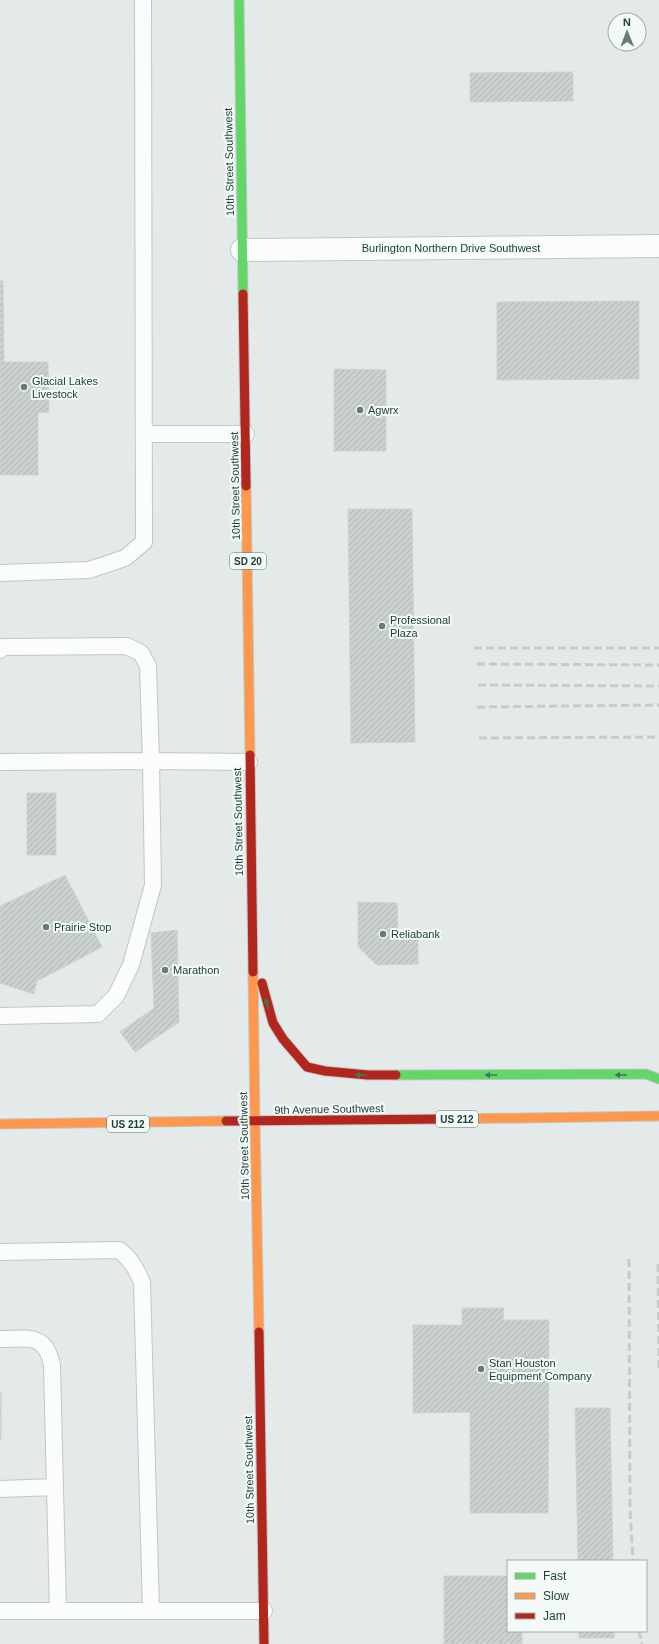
<svg xmlns="http://www.w3.org/2000/svg" width="659" height="1644" font-family="Helvetica,sans-serif">
<style>
.building{fill:url(#building-hatch);stroke:#cdd3d2}
.lines{fill:none;stroke-linecap:round;stroke-linejoin:round}
.lane-casing{stroke:#c1c7c6;stroke-width:18}
.street-casing{stroke:#c1c7c6;stroke-width:24}
.fast-casing{stroke:#c0c8c6;stroke-width:11}
.slow-casing{stroke:#c0c8c6;stroke-width:11}
.jam-casing{stroke:#c0c8c6;stroke-width:11}
.lane{stroke:#fbfcfc;stroke-width:16}
.street{stroke:#fbfcfc;stroke-width:22}
.fast{stroke:#63d668;stroke-width:9}
.slow{stroke:#ff974d;stroke-width:9}
.jam{stroke:#b3261e;stroke-width:9}
.rail{stroke:#c7cbcb;stroke-width:3;stroke-dasharray:8 4;stroke-linecap:butt}
.oneway{fill:#3b7c4e}
.poi-dot{fill:#657c79;stroke:#f2f9f7;stroke-width:1.5}
.labels{text-anchor:middle;dominant-baseline:central;stroke-width:4;stroke-linejoin:round;paint-order:stroke}
.shield{fill:#f2f9f7;stroke:#5f7874;stroke-width:1}
.shield-label{font-size:10px;font-weight:bold;fill:#20403c}
.street-label{font-size:11px;fill:#20403c;stroke:#f2f9f7}
.poi-label{font-size:11px;fill:#20403c;stroke:#f2f9f7;text-anchor:start}
</style>
<defs>
<pattern id="building-hatch" width="6" height="6" patternUnits="userSpaceOnUse"><rect width="6" height="6" fill="#cbd1cf"/><path d="M-1 1l2-2M0 6l6-6M5 7l2-2" fill="none" stroke="#aeb4b3"/></pattern>
</defs>
<rect width="100%" height="100%" fill="#e4eae9"/>
<path class="building" d="M573,72V101L470,102V73Z
M0,281H3L4,362H48L49,412L38,413V475H0Z
M639,301V379L497,380V302Z
M334,369L386,370V451H334Z
M348,509H412L415,742L351,743Z
M27,793H56V855H27Z
M65,875L102,947L37,981L34,994L0,983V906Z
M358,902L397,903L398,934L418,935V964L377,965L358,947Z
M177,930L179,1022L135,1052L120,1032L154,1008L151,933Z
M462,1308H504L503,1320H549L548,1513H470V1412L413,1413V1325H462Z
M0,1392H1V1440H0Z
M575,1408H610L613,1561H578Z
M444,1576H508V1631H522V1644H444Z
M579,1631H614V1638H579Z"/>
<g class="lines">
<g class="lane-casing">
<path id="lane" d="M144,434H246
M0,573L89,570L125,558L144,542L143,0
M0,650L3,647L127,646L141,653L148,666L151,761L249,762
M0,762L151,761L153,885L131,965L116,996L98,1014L0,1016
M0,1252L119,1250C131,1259 136,1269 142,1282L151,1611
M0,1339C27,1339 45,1332 52,1365L58,1611
M0,1489L55,1487
M0,1611H264"/>
</g>
<g class="street-casing">
<path id="street" d="M242,250L659,246"/>
</g>
<g class="fast-casing">
<path id="fast" d="M239,0L243,294
M396,1075L646,1074L659,1079"/>
</g>
<g class="slow-casing">
<path id="slow" d="M246,486L250,755
M253,972L255,1122
M448,1119L659,1116
M255,1122L259,1332
M0,1124L226,1121"/>
</g>
<g class="jam-casing">
<path id="jam" d="M243,294L246,486
M250,755L253,972
M262,983L273,1023L283,1039L307,1067L325,1071L368,1075H396
M226,1121L448,1119
M259,1332L264,1644"/>
</g>
<use href="#lane" class="lane"/>
<use href="#street" class="street"/>
<use href="#fast" class="fast"/>
<use href="#slow" class="slow"/>
<use href="#jam" class="jam"/>
<path class="rail" d="M474,648H659
M477,664L659,665
M478,685L659,686
M477,707L659,705
M479,738L659,737
M629,1259L630,1509L633,1561
M658,1264L659,1368
M639,1631L642,1644"/>
</g>
<defs><path id="oneway-solid" d="M-6-.8H1V-3.2L6.5 0L1 3.2V.8H-6Z"/></defs>
<g class="oneway">
<use href="#oneway-solid" transform="translate(267 1004) rotate(-106)"/>
<use href="#oneway-solid" transform="translate(361 1075) rotate(-175)"/>
<use href="#oneway-solid" transform="translate(491 1075) rotate(180)"/>
<use href="#oneway-solid" transform="translate(621 1075) rotate(180)"/>
</g>
<g class="poi-dot">
<circle cx="24" cy="387" r="4"/>
<circle cx="360" cy="410" r="4"/>
<circle cx="382" cy="626" r="4"/>
<circle cx="46" cy="927" r="4"/>
<circle cx="383" cy="934" r="4"/>
<circle cx="165" cy="970" r="4"/>
<circle cx="481" cy="1369" r="4"/>
</g>
<g class="labels">
<g class="shield">
<rect x="230" y="553" width="36" height="16" rx="3"/>
<rect x="436" y="1111" width="42" height="16" rx="3"/>
<rect x="107" y="1116" width="42" height="16" rx="3"/>
</g>
<g class="shield-label">
<text x="248" y="561">SD 20</text>
<text x="457" y="1119">US 212</text>
<text x="128" y="1124">US 212</text>
</g>
<g class="street-label">
<text transform="translate(229 162) rotate(-91)">10th Street Southwest</text>
<text x="451" y="248">Burlington Northern Drive Southwest</text>
<text transform="translate(235 486) rotate(-91)">10th Street Southwest</text>
<text transform="translate(238 822) rotate(-91)">10th Street Southwest</text>
<text transform="translate(329 1109) rotate(-1)">9th Avenue Southwest</text>
<text transform="translate(244 1146) rotate(-91)">10th Street Southwest</text>
<text transform="translate(249 1470) rotate(-91)">10th Street Southwest</text>
</g>
<g class="poi-label">
<text x="32" y="381">Glacial Lakes<tspan x="32" dy="13">Livestock</tspan></text>
<text x="368" y="410">Agwrx</text>
<text x="390" y="620">Professional<tspan x="390" dy="13">Plaza</tspan></text>
<text x="54" y="927">Prairie Stop</text>
<text x="391" y="934">Reliabank</text>
<text x="173" y="970">Marathon</text>
<text x="489" y="1363">Stan Houston<tspan x="489" dy="13">Equipment Company</tspan></text>
</g>
</g>
<rect x="507" y="1560" width="140" height="72" fill="#f2f9f7" stroke="#9eafac"/>
<rect x="515" y="1573" width="20" height="6" fill="#63d668" stroke="#9eafac"/>
<text x="543" y="1580" font-size="12" fill="#20403c">Fast</text>
<rect x="515" y="1593" width="20" height="6" fill="#ff974d" stroke="#9eafac"/>
<text x="543" y="1600" font-size="12" fill="#20403c">Slow</text>
<rect x="515" y="1613" width="20" height="6" fill="#b3261e" stroke="#9eafac"/>
<text x="543" y="1620" font-size="12" fill="#20403c">Jam</text>
<g transform="translate(627 32) rotate(359)"><circle r="19" fill="#f2f9f7" stroke="#9eafac"/>
<path d="M0-3L7 15L0 10L-7 15Z" fill="#657c79"/>
<text y="-6" font-size="11" font-weight="bold" text-anchor="middle" fill="#20403c">N</text>
</g>
</svg>
